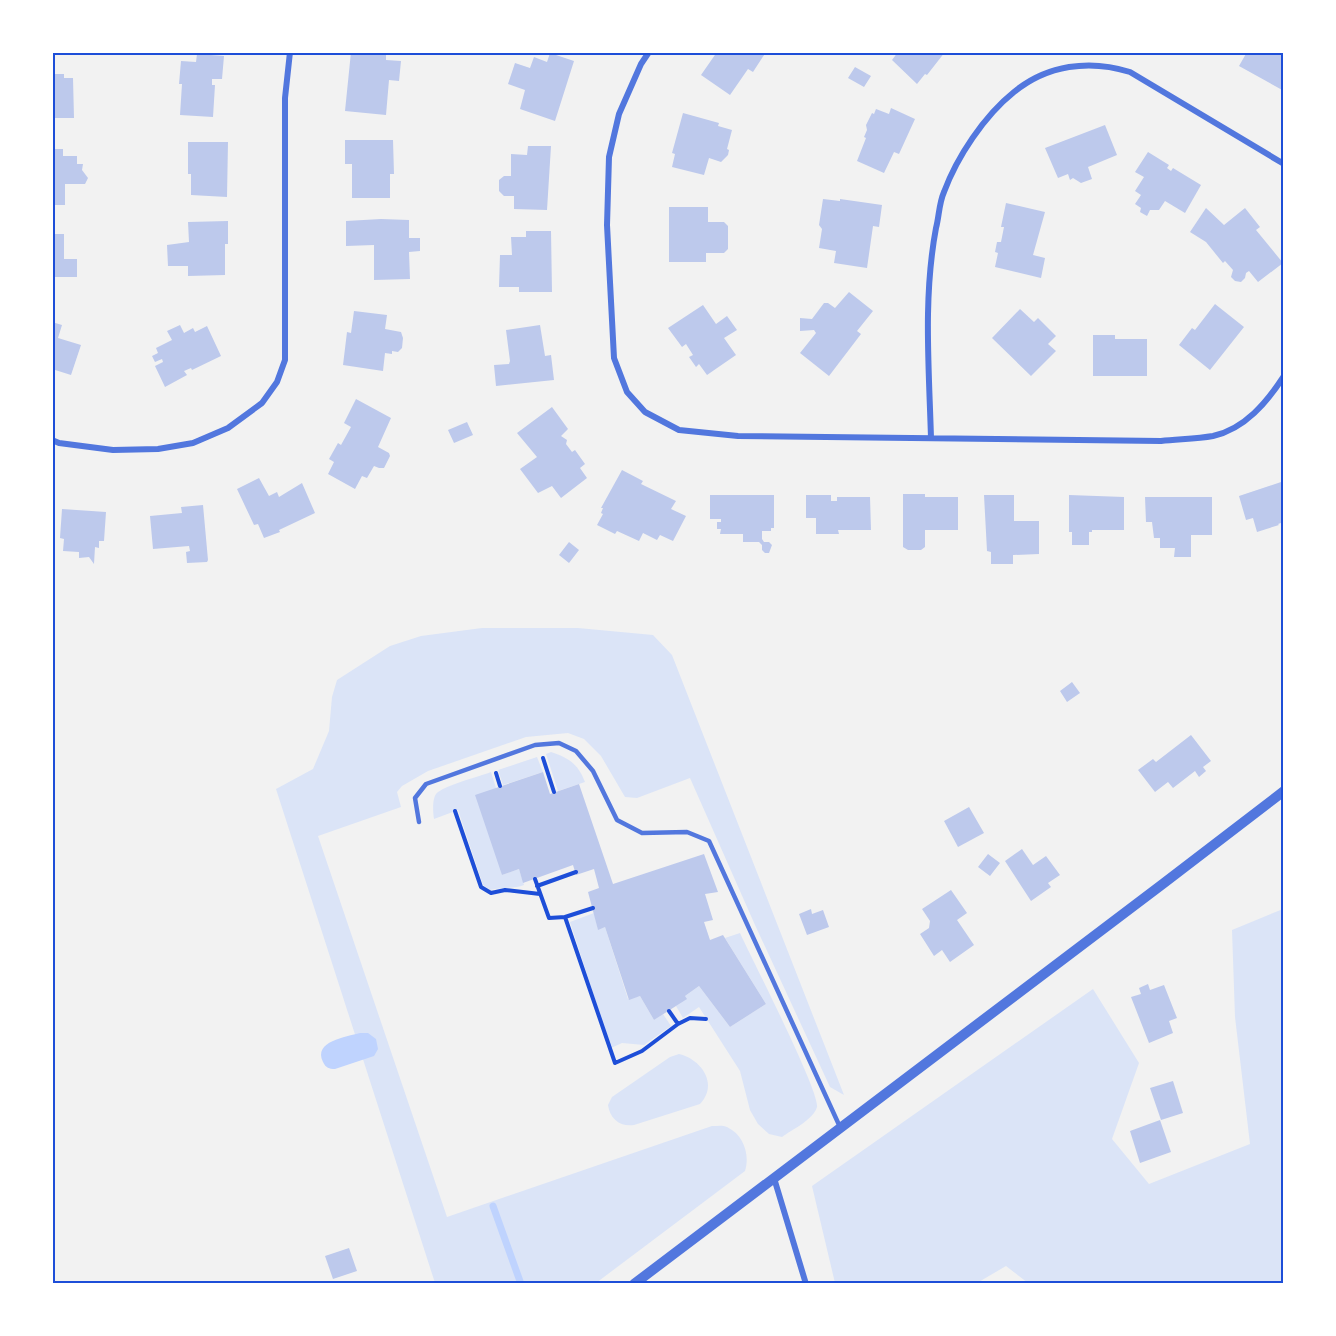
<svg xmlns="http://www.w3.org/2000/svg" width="1336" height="1336" font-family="'Nunito Sans',sans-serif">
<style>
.green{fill:#dbe4f7}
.water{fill:#bfd3fe}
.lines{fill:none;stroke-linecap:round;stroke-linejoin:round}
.stream{stroke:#bfd3fe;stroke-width:7}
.building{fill:#bdc9ec}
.path{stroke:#1d4ed8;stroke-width:4}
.service{stroke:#5277de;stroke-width:4.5}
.minor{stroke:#5277de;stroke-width:6}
.tertiary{stroke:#5277de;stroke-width:10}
.neatline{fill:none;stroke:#1d4ed8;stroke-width:2}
</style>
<rect width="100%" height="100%" fill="#f2f2f2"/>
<path class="green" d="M482,628H578L653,635L672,655L844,1095L830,1087L755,925L690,778L637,798L625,797L601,756L584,739L568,733L526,737L428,771L402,786L397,792L401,807L318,836L447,1217L712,1126C717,1126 723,1125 727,1127C744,1135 750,1155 745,1171L596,1283H435L276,789L313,769L329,731L332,697L337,680L390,646L421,636Z
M551,752C569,758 578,764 585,782L558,791L546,754Z
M537,757L543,772L503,785L498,770Z
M491,772L496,788L502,875L519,869L524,885C515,889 501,887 490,890L483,885L458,810L434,819C433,812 432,800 436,794C444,785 479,777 491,772Z
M1283,909V1283H1028L1006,1266L977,1283H835L812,1186L1093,989L1139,1063L1112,1139L1149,1184L1250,1144L1235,1017L1232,930Z
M594,913L598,929L605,927L628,999L640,996L654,1020L663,1014L671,1026L644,1045L622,1043L611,1048L570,922Z
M740,933C751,957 820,1092 817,1107C813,1120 793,1129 782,1137L769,1134L758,1124L750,1110L740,1071L699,1007L683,1018L676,1006L686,999L685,996L699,986L730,1027L766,1004L725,938Z
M679,1054C701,1059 719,1084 700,1104L634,1125C620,1127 610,1119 608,1105L612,1097L670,1057Z"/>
<path class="water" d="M360,1033H368L376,1039L378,1049L374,1056L335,1069C329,1069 326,1068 323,1062C313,1041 346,1037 360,1033Z"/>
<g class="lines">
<path class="stream" d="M493,1206L521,1284"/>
</g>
<path class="building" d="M351,52H386V60L401,61L399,81L389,80L386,115L345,111Z
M717,52H766L753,72L748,69L730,95L701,75Z
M898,52H945L927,75L925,74L917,84L892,60Z
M1247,52H1284V91L1239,66Z
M550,53L574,61L555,121L520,109L525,90L508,84L515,63L530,68L534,57L547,62Z
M197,54L224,56L222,79H212V85H215L213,117L180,115L182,84H179L181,61L196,62Z
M855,67L871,76L864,87L848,78Z
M52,74H64V78H73L74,118H52Z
M891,108L915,119L899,154L894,152L884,173L857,161L866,138L864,137L867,130L866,125L872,113L874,114L876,109L889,114Z
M683,113L719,123L718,126L732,130L727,149L729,150L728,155L721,162L709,158L704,175L672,167L675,154L672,153Z
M1105,125L1117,155L1088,167L1092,179L1081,183L1073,178L1070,180L1068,174L1058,178L1045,148Z
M345,140H393L394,174H390V198H352V164H345Z
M188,142H228L227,197L191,195V174H188Z
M528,146H551L547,210L514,209V196H504L499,191V180L504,176H511V154L527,155Z
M52,149H63V156H77V164H83L82,170L88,178L85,184H65V205H52Z
M1148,152L1169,165L1167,168L1171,171L1173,168L1201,185L1185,213L1165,201L1159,210H1150L1147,216L1140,212L1141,208L1135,204L1141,195L1135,191L1144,177L1135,172Z
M823,199L840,201V199L882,205L879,227L873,226L867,268L834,263L836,251L819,248L822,229L819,225Z
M1006,203L1045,212L1033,255L1045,258L1041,278L995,267L998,253L995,252L997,242H1001L1004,227H1001Z
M669,207H708V222H724L728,226V249L724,253H706V262H669Z
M1206,208L1224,225L1245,208L1260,227L1256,230L1283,263L1258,282L1249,271L1246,273L1245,278L1241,282L1235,281L1231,277L1233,270L1225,261L1223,263L1206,242L1190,232Z
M381,219L409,220V238H420V251L409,252L410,279L374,280V245L346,246V221Z
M228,221V244H225V275L188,276V266H168L167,245L189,242L188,222Z
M526,231H551L552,292H519V287H499L500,255H512L511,237H526Z
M52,234H64V259H77V277H52Z
M849,292L873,311L857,331L861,334L829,376L800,353L816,333L814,330L800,331V318L812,319L824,303H828L835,308Z
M1215,304L1244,327L1210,370L1179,345L1192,328L1195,330Z
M703,305L716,324L727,316L737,330L724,338L736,355L707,375L699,364L696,367L689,357L693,355L686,344L682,347L668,328Z
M1020,309L1034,322L1038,318L1056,336L1048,344L1056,351L1031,376L992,338Z
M354,311L387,315L385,329L401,332L403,338L402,348L398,352L392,351V354L385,353L383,371L343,365L347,332L351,333Z
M52,322L62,325L58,338L81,345L71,375L52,369Z
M180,325L184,333L193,328L195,332L207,326L221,356L192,370L191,368L184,371L187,375L165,387L155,366L163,362L162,359L155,362L152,356L158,353L156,348L172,340L167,331Z
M540,325L545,356L551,355L554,380L496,386L494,365L509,364L510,361L506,330Z
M1093,335H1115V339H1147V376H1093Z
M356,399L391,418L378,447L389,453L390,456L384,468H379L374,466L367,478L362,476L355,489L328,474L334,462L329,459L338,443L341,445L351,427L344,423Z
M552,407L568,429L561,436L567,440L566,444L572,452L575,450L585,464L580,468L587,478L561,498L552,486L538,493L520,469L537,457L517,433Z
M467,422L473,435L454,443L448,430Z
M622,470L643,481L641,484L676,501L671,509L686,516L673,541L660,535L657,540L643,533L639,541L617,531L615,534L597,525L603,514L601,513L603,508H601Z
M259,478L269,496L277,492L279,497L302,483L315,513L279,530L280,532L264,538L258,524L254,525L237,489Z
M1284,481V522L1278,524L1279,525L1257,532L1253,518L1246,520L1239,496Z
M903,494H925V497H958V530H925V547L921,550H908L903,547Z
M710,495H774V528H771V531H762V539L764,542H769L772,545L769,553H765L762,550V545L759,542H743V534H720L721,529H717V522H721V519H710Z
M806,495H831V501H837V497H870L871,530H838L839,534H816V518H806Z
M984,495H1014V521H1039V554L1013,555V564H991V552L987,551Z
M1069,495L1124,497V530H1092V532H1089V545H1072V532H1069Z
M1145,497H1212V535H1191V557H1174L1175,548H1160V538H1154L1152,522H1146Z
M203,505L208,560L207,562L187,563L186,552L190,551L189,546L153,549L150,516L182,513L181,507Z
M62,509L106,512L104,541H99V548L95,547L94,564L89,557L79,558V552L63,551L64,539L60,538Z
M569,542L579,550L569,563L559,555Z
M1072,682L1080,693L1067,702L1060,691Z
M1191,735L1211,761L1203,767L1206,771L1199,777L1195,771L1173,788L1168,782L1155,792L1138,770L1153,759L1156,762Z
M543,772L550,794L579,784L613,884L704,854L718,892L705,894L713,920L704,922L710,940L723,935L766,1004L730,1027L699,986L685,996L687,999L654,1020L640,996L629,1000L605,927L598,930L588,892L599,888L594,869L576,875L573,865L523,883L519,869L502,875L475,795Z
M969,807L984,833L958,847L944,821Z
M1022,849L1033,865L1046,856L1060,875L1048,883L1051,887L1031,901L1005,861Z
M988,854L1000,863L990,876L978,867Z
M951,890L967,913L957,920L974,945L950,962L942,950L934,956L920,934L929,928L930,921L922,909Z
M811,909L812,914L823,910L829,927L807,935L799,914Z
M1148,984L1150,990L1164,985L1177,1018L1169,1021L1173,1033L1149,1043L1131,997L1141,994L1139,988Z
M1173,1081L1183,1113L1161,1120L1150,1088Z
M1160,1120L1171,1152L1140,1163L1130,1131Z
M349,1248L357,1271L333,1279L325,1256Z"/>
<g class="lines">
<path class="path" d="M543,758L554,792
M496,773L500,786
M455,811L481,887L491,893L505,890L540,894
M535,879L549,918L565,917
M537,886L576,872
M593,908L565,917L615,1063L642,1051L678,1024
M669,1011L678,1024L690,1018L706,1019"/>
<path class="service" d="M419,822L415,798L426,784L535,745L559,743L576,751L593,771L617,820L642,833L687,832L709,841L840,1127"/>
<path class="minor" d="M649,52L641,64L619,114L609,157L607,225L614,358L627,392L645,412L679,430L738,436L1161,441C1178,439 1196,439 1213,436C1245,429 1267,402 1284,376
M931,438C929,368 923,297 936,228C939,217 939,203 944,192C957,157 984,116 1014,92C1047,65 1089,59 1130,72L1284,164
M52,440L59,443L113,450L158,449L193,443L228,428L262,403L277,382L285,360V98L290,52
M774,1178L806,1284"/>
<path class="tertiary" d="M634,1284L1164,883L1284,791"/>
</g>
<rect width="1336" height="1336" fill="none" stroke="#ffffff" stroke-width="108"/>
<rect x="54" y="54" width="1228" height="1228" class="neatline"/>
</svg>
